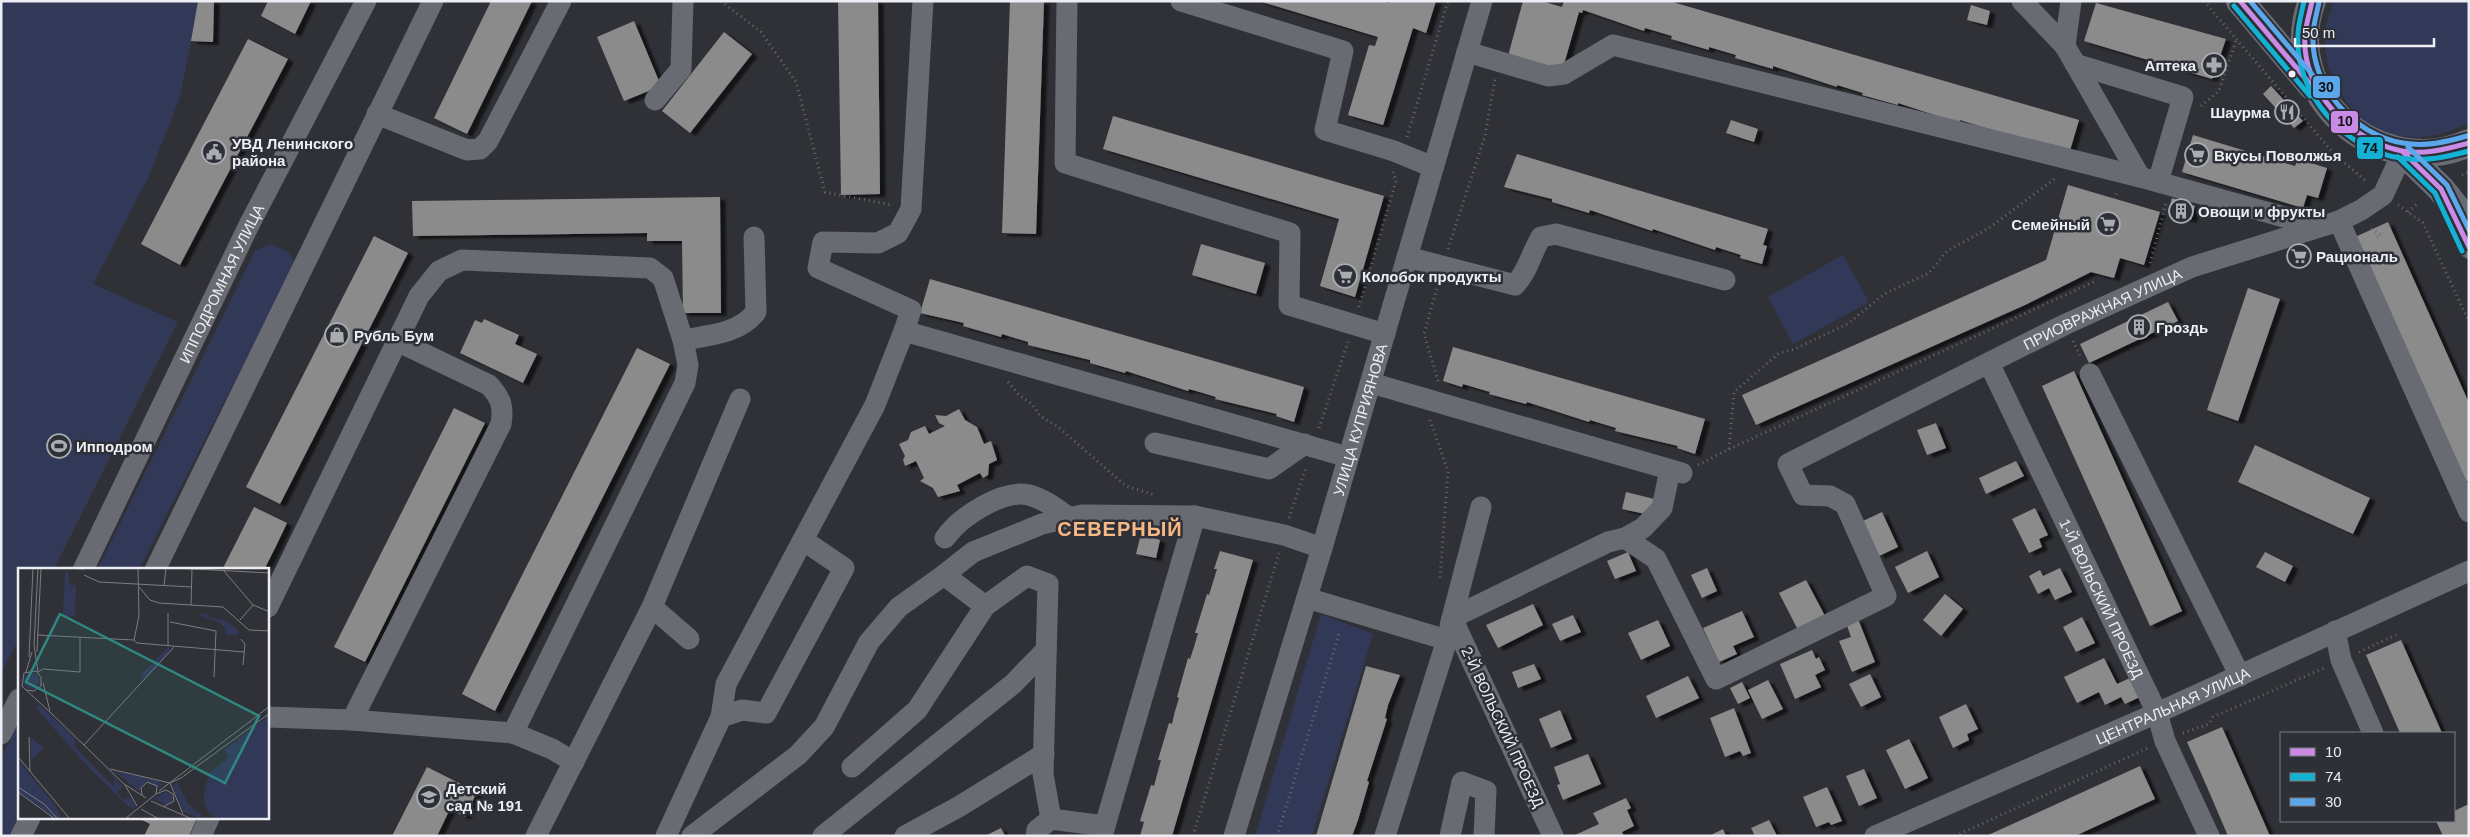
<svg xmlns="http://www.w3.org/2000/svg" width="2470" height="837" font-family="Arial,sans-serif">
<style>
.green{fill:#323958}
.building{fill:#8c8b8c;filter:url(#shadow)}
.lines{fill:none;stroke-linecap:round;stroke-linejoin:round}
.path{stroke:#67696f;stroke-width:3;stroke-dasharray:1 4;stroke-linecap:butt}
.minor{stroke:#696b73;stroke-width:21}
.major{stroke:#696c76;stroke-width:28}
.bus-1-casing{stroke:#2e3038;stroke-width:9}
.bus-2-casing{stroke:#2e3038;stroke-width:9}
.bus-3-casing{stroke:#2e3038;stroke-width:9}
.bus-1{stroke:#ca8be6;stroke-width:5}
.bus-2{stroke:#13b2d5;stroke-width:5}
.bus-3{stroke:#5aa8eb;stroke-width:5}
.bus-dot{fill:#eceef3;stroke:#2e3038;stroke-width:2}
.labels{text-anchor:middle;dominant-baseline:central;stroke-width:5;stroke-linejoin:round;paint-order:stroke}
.poi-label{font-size:15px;font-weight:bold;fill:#eceef3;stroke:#2e3038;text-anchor:start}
.street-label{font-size:15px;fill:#eceef3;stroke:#2e3038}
.district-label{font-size:20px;font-weight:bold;letter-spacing:1px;fill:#f8b884;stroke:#2e3038}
.inset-road{fill:none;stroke:#7b7d82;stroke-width:1}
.view{fill:#308882;fill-opacity:0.15;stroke:#308882;stroke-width:2.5}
.inset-edge{fill:none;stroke:#eceef3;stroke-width:2.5}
.line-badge{stroke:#2e3038;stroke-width:2}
.pale-badge-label{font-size:14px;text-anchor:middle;font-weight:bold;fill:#111}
</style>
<defs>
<filter id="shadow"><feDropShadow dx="5.5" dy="3" stdDeviation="1" flood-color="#0009"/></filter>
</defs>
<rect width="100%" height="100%" fill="#303136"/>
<path class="green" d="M1,1H198V8L180,97L149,176L93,284L178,322L54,569L19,570V639L1,673Z
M2334,1H2469V123C2448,133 2425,140 2402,136C2354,129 2321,77 2325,31C2326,21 2331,10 2334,1Z
M270,244L289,252L295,263L139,569L97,570L255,251Z
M1843,255L1869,302L1793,344L1768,297Z
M1321,614L1373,634L1312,836H1255Z
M19,723V817L9,836H1V758Z"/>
<path class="building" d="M198,1H214L213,42L191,41Z
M268,1H311L295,34L261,16Z
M491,1H532L467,134L434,118Z
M838,1H878L880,194L841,195Z
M1010,1H1044L1036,234L1002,233Z
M1259,1H1382L1389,3L1390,1H1436L1426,33L1413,28L1383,125L1348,115L1369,45L1375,46L1378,37Z
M1523,1H1541L1562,7L1564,1H1669L2079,120L2069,154L1960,120L1959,123L1898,103V105L1862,95L1863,93L1837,85V87L1773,66V69L1735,58L1736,55L1709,47V50L1671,39L1672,36L1645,28L1644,31L1583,10L1582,13L1579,12L1562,71L1508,56Z
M2096,3L2226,39L2212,79L2084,41Z
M1971,5L1990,11L1987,25L1967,20Z
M634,21L661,86L624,101L597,37Z
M724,32L752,54L690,133L662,111Z
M248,39L288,59L180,265L141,244Z
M2271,86L2303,121L2294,128L2263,94Z
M1113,116L1384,196L1355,297L1320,286L1339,219L1103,149Z
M1731,120L1758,129L1754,142L1726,133Z
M2193,135L2295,166L2298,159L2327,168L2318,198L2307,195L2303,208L2182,172Z
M1517,154L1768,229L1763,245L1767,246L1762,264L1740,258L1741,255L1716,247L1715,250L1653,229L1652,231L1590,210L1589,213L1552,202V199L1504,187Z
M2068,185L2160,212L2144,265L2120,258L2114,278L2091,272L2025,305L1756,425L1742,395L2046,260Z
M720,197L721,313H683L682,241H647V233L413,236L412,201Z
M2172,198L2195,206L2191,220L2168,213Z
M2388,222L2469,403V480L2465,482L2355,237Z
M374,236L408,253L280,504L246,487Z
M1201,244L1265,263L1256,294L1192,275Z
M930,279L1304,387L1294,422L1276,416L1277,414L1215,399L1216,397L1203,393L1189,389L1188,391L1126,371L1125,373L1090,363V360L1028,345V342L1002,334L1001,337L963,326L964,323L920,313Z
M2248,288L2280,299L2238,421L2207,410Z
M2168,302L2178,321L2089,363L2080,344Z
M484,319L519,335L515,344L537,354L523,383L460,353L475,320L482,323Z
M1453,347L1705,419L1695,454L1677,448L1678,446L1615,431L1616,428L1590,420L1589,422L1527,402L1526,404L1489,394L1490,392L1463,384L1462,387L1443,381Z
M637,348L670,364L495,711L462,694Z
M2074,371L2182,611L2150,626L2042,386Z
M454,408L485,423L365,662L334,647Z
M959,409L965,420L977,427L984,444L991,441L997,460L989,464L988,475L983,478L980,473L957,485L960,491L938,497L933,488L920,481L924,478L916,461L905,466L903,460L905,456L899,444L908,440L911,432L925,426L929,434L945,426L939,423L935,415L946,416Z
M1936,423L1946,448L1927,455L1917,430Z
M2255,445L2370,498L2353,534L2238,482Z
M2016,461L2024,476L1986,494L1979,478Z
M1626,492L1654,499L1650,515L1622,509Z
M254,507L287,523L277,544L264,570H222Z
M2035,508L2048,535L2039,539L2042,547L2029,553L2012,519Z
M1882,512L1898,547L1879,556L1863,521Z
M1141,534L1160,540L1156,558L1136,554Z
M1220,551L1253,560L1172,836H1140L1144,822L1140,821L1151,785L1154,786L1161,760H1158L1169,723L1172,724L1175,711L1179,698L1177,697L1188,658L1190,659L1194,647L1198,633H1195L1207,594L1209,595L1217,569H1214Z
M1927,551L1939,577L1908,593L1895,567Z
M1628,552L1636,571L1615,579L1607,561Z
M2265,552L2293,566L2285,582L2256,567Z
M1707,568L1717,591L1702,598L1691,575Z
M2060,568L2072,592L2055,600L2049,588L2038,594L2029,576L2040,570L2043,576Z
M1806,580L1825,616L1798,630L1779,593Z
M1945,594L1963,609L1941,636L1923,620Z
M1533,604L1543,625L1498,648L1486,625Z
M1742,611L1754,637L1733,646L1737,654L1719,662L1703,628Z
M1573,615L1581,632L1560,641L1552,624Z
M2082,617L2095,643L2076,652L2063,627Z
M1858,619L1875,662L1852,672L1839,641L1851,637L1846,623Z
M1658,620L1670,646L1641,660L1628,633Z
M2401,640L2442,733H2400L2366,655Z
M1812,650L1816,659L1819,657L1825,670L1815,675L1821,687L1795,699L1780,664Z
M2104,658L2117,684L2132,677L2142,696L2125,704L2121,697L2105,705L2099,692L2077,703L2064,677Z
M1534,664L1541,679L1518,688L1512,672Z
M1366,666L1400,675L1388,705L1385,718L1387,719L1367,781L1369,782L1358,820L1352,836H1316Z
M1870,674L1881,697L1861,707L1849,684Z
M1688,676L1699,698L1656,718L1646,696Z
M1768,680L1783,709L1762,719L1748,690Z
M1742,682L1750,698L1738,704L1730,688Z
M1966,704L1978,729L1967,734L1969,740L1953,748L1939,717Z
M1734,708L1751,753L1743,756L1740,751L1725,757L1710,718Z
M1560,710L1572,739L1551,748L1539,719Z
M2222,727L2270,836H2228L2207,787L2187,742Z
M1909,739L1928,778L1905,789L1886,750Z
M1588,754L1601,784L1563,800L1557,785L1560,784L1554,767Z
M2140,766L2155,799L2075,836H1986Z
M427,767L477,792L465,817L450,809L437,836H392Z
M1864,769L1877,798L1859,806L1846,776Z
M1827,787L1842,821L1831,825L1829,822L1816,827L1803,797Z
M1626,798L1631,808L1627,810L1634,826L1622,832L1624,836H1573L1599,824L1593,813Z
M2469,804V836H2443L2436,821H2454V811Z
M138,818H197L189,836H144L150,824Z
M1769,820L1777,836H1755L1751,828Z
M1001,828L1005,836H985Z
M1723,829L1726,836H1709Z"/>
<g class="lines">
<path class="path" d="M721,1L761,32L796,82L825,192L892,205
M2204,1L2335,155L2367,182
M2218,60L2227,69
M2201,106L2219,91L2236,41
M1407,137L1448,1
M2462,175L2469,172
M2114,199L2118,190
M2398,205L2423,223L2469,322
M2408,212L2417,204
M2371,229L2381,235L2375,238
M1448,249L1485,136L1495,79
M2150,263L2166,203
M1438,284L1424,334L1439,384
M1359,307L1396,181L1393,172
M2073,341L2081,358
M1008,382L1019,395L1032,404L1040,416L1057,426L1126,486L1155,495
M1430,420L1448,471L1440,578
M1319,428L1348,342
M1729,449L2096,281
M1698,465L1729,449L1734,392L1779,353L1795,349L1849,323L1884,294L1929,273L1947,251L1989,228L2057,177
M1289,518L1306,467
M2359,652L2396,635
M2183,733L2209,724L2213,717L2324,668
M1193,836L1279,553
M1277,836L1339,634
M1955,836L2148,748"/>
<g class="minor">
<path d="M923,1L911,209L898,233L878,243L823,242L818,268L911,310L904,331L1348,457"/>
<path d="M1067,1L1065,163L1290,233L1289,305L1385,334"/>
<path d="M1181,1L1343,51L1325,130L1394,151L1433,167"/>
<path d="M2022,1L2065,46L2140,177L2316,226"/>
<path d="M2065,46L2071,1"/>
<path d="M1467,52L1548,76L1564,74L1613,45L2140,177"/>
<path d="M2075,64L2183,97L2158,182"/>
<path d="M655,100L681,69L683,1"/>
<path d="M377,114L467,150L480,149L488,141L561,1"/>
<path d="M2451,210L2469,248"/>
<path d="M2339,221L2469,512"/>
<path d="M1407,257L1515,285C1528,271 1531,254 1541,237L1556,234L1725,280"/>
<path d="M683,340C710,335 739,334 756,312L754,237"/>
<path id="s1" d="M1989,363L2157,713L2165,741L2209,836"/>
<path d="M2090,374L2240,676"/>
<path d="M1371,383L1682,473"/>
<path d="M1155,443L1269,469L1305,444"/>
<path d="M945,538C960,517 1002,489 1029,495C1044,499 1057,509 1070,518"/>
<path d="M1625,538L1643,528L1662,508L1670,470"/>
<path id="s2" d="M83,570L249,225L366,1"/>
<path d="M155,570L433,1"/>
<path d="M1307,598L1447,640L1385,836"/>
<path d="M985,606L1027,576L1048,584L1043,774L1051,819"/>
<path d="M268,607L419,296L439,271L462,260L650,268L663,278L683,340L688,365L685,383L513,733L352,720L268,717"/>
<path d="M1450,626L1481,507"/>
<path d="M2335,631L2341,660L2373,733"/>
<path d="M689,639L652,607L740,399"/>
<path d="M721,717L742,710L766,713L844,568L803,540"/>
<path d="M352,720L501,424C504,407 501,398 489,385L399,342"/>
<path d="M513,733L552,749L574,762"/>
<path d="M1,734L19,699"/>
<path d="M852,767L917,710L985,606L944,575L973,552L1042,524L1082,515L1195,516"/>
<path d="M21,836L30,818"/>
<path d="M201,836L209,818"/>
<path d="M536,836L652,607"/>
<path d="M666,836L721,717L726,684L875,405L904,331"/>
<path d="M692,836L798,755L824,727L869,642L899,607L944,575"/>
<path d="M823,836L1013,684L1046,650"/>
<path d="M905,836L960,806L1044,754"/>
<path d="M1036,836L1037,830L1051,819L1105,826"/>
<path d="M1102,836L1195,516L1284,535L1322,548"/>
<path id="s3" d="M1234,836L1322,548L1482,1"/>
<path d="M1450,836L1462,782L1486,791L1484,836"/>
<path id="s4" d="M1553,836L1452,618L1608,542L1625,538L1656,559L1716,679L1886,596L1845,504L1830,496L1803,495L1788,464L2066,324L2192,267L2339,221L2361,210L2383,195L2403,152"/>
<path id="s5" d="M1875,836L2157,713L2469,571"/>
</g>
<path class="major" d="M2240,1L2312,86
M2312,1C2277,95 2379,183 2469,143
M2403,152L2441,189L2469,224"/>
<g class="bus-1-casing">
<path id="bus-1" d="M2240,1L2316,91
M2312,1C2310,12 2306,24 2305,35C2301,90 2350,141 2402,151C2425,155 2446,149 2469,143
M2403,152L2441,189L2469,247"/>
</g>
<g class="bus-2-casing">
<path id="bus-2" d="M2304,1C2302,12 2298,24 2298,35C2294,92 2345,151 2401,158C2425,162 2446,157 2469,151
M2234,6L2310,96
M2398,157L2435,193L2462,251"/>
</g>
<g class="bus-3-casing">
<path id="bus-3" d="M2250,1L2322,86
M2319,2C2317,13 2313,25 2313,36C2311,87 2354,135 2403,143C2426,147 2446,142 2467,136
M2408,147L2447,185L2469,230"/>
</g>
<use href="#bus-1" class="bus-1"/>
<use href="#bus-2" class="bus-2"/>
<use href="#bus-3" class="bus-3"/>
</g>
<defs>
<g id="pharmacy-ring" transform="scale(1.25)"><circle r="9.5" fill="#2e3038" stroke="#aaacb1" stroke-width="1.5"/><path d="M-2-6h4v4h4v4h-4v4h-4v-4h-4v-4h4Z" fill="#aaacb1"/></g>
<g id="restaurant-ring" transform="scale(1.25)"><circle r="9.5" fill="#2e3038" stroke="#aaacb1" stroke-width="1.5"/><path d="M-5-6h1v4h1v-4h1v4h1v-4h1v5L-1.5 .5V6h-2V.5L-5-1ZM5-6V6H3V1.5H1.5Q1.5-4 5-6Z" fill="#aaacb1"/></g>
<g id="civic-ring" transform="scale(1.25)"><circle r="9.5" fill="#2e3038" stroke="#aaacb1" stroke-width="1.5"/><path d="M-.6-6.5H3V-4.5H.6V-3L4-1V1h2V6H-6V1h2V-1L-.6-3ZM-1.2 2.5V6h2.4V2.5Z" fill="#aaacb1"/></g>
<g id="supermarket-ring" transform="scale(1.25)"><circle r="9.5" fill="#2e3038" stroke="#aaacb1" stroke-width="1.5"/><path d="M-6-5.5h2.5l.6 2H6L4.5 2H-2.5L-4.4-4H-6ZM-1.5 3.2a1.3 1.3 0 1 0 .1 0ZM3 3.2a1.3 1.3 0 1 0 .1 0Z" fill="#aaacb1"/></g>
<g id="building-ring" transform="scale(1.25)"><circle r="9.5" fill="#2e3038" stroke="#aaacb1" stroke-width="1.5"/><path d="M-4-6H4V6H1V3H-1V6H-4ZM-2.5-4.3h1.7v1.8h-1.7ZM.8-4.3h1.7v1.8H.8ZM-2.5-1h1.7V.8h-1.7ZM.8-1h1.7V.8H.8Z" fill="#aaacb1"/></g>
<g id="shop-ring" transform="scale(1.25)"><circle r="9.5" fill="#2e3038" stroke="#aaacb1" stroke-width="1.5"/><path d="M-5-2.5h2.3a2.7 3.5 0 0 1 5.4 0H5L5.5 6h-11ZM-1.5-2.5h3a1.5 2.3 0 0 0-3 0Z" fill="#aaacb1"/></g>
<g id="stadium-ring" transform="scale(1.25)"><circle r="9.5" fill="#2e3038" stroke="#aaacb1" stroke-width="1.5"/><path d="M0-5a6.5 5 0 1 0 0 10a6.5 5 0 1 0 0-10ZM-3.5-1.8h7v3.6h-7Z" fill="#aaacb1"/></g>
<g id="school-ring" transform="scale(1.25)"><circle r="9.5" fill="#2e3038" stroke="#aaacb1" stroke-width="1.5"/><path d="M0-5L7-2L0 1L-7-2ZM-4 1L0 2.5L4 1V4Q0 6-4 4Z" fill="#aaacb1"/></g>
</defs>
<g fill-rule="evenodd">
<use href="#pharmacy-ring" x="2214" y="65"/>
<use href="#restaurant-ring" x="2287" y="112"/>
<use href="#civic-ring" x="214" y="152"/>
<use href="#supermarket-ring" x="2197" y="155"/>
<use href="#building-ring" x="2181" y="211"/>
<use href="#supermarket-ring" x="2108" y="224"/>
<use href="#supermarket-ring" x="2299" y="256"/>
<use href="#supermarket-ring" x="1345" y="276"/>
<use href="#building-ring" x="2139" y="327"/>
<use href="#shop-ring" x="337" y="335"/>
<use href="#stadium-ring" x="59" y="446"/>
<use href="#school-ring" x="429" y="797"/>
</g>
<circle class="bus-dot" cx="2292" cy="74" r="4.5"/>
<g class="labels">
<g class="poi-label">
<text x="2196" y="65" text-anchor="end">Аптека</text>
<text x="2270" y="112" text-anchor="end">Шаурма</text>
<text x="232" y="143">УВД Ленинского<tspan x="232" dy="17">района</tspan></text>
<text x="2214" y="155">Вкусы Поволжья</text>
<text x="2198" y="211">Овощи и фрукты</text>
<text x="2090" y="224" text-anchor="end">Семейный</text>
<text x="2316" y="256">Рациональ</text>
<text x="1362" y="276">Колобок продукты</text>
<text x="2156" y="327">Гроздь</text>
<text x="354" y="335">Рубль Бум</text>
<text x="76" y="446">Ипподром</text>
<text x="446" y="788">Детский<tspan x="446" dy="17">сад № 191</tspan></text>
</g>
<g class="street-label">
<text stroke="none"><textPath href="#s2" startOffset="318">ИППОДРОМНАЯ УЛИЦА</textPath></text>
<text stroke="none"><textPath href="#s4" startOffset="1322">ПРИОВРАЖНАЯ УЛИЦА</textPath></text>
<text stroke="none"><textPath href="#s3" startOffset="435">УЛИЦА КУПРИЯНОВА</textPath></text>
<text stroke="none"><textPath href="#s1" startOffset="261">1-Й ВОЛЬСКИЙ ПРОЕЗД</textPath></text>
<text stroke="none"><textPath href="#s5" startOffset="325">ЦЕНТРАЛЬНАЯ УЛИЦА</textPath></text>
<text transform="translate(1503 727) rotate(65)">2-Й ВОЛЬСКИЙ ПРОЕЗД</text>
</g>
<g class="district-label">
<text x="1120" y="529">СЕВЕРНЫЙ</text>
</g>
</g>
<g transform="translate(18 568)">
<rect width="251" height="251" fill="#303136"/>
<path d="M47,4H50L52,17H58L57,48H45ZM188,45L192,50L206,52L220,62L221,67H207L208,61L201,54L180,47ZM150,79L153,83L126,112L122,108ZM5 113a8 8 0 1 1 16 0a8 8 0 1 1-16 0ZM20,136L56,169L57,179L95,218L97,212L84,196L101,214L105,218L99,225L106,232L112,229L118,239L115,241L109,237L71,200L17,139ZM251,148V251H198L189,242L185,229L191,206L211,189L206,182ZM12,169L26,180L13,192ZM0,192L37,237L44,251H38L0,223ZM96,203L141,213V217L147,215L142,219L128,213L121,223ZM159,214L170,236L184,247L183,251L165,243L155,218ZM148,224L154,228V233L149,237L135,231Z" fill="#323958"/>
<path class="inset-road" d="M46,0L66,1M156,0L252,5M206,3L235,37L252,44M66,7L81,14L174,19M146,18L148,0M121,19L132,32L141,35L205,39L231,62L252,63M173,37L174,1M222,52L235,37M152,54L198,63L196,109M19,67L116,72L119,75L226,84M223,71L227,76L225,97M116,72L121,48L120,0M150,78V45M19,84L23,0M11,89L15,0M8,104L14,84M20,104L25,101L62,104V69M20,104L16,77L20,0M25,115L32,143M8,122L16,123L23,118V109L18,103L6,105L4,118L7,121L33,145L106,216L128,230M11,169L12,203M66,177L156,79M0,189L52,251M92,201L152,215L163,210L252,145M152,215L165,246M107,217L119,238M0,219L26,236L40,251M141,223L252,138M0,224L37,251M124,227L123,220L129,214L139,218L138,226M133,233L174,251M123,241L141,251M107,251L138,226L148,222L155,226L156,233L145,239"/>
<path class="view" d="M42,46L241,148L207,215L8,114Z"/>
<rect width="251" height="251" class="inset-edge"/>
</g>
<g class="line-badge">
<rect x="2312" y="75" width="29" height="24" rx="5" fill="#5aa8eb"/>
<rect x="2330" y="110" width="29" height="24" rx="5" fill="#ca8be6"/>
<rect x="2356" y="136" width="28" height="24" rx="5" fill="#13b2d5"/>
</g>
<g class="pale-badge-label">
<text x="2326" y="92">30</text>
<text x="2345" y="126">10</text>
<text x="2370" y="153">74</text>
</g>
<rect width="2470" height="837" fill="none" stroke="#eceef3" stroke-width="5"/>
<rect x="2280" y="732" width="175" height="90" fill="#2e3038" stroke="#7a7c83"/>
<rect x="2290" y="748" width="25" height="8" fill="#ca8be6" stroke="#7a7c83"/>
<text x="2325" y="757" font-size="15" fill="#eceef3">10</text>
<rect x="2290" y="773" width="25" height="8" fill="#13b2d5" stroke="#7a7c83"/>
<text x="2325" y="782" font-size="15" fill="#eceef3">74</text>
<rect x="2290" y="798" width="25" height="8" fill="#5aa8eb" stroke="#7a7c83"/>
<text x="2325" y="807" font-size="15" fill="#eceef3">30</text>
<path d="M2295 38v8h139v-8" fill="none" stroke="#eceef3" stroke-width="2.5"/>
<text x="2302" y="38" font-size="15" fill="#eceef3" stroke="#2e3038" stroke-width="4" paint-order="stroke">50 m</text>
</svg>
